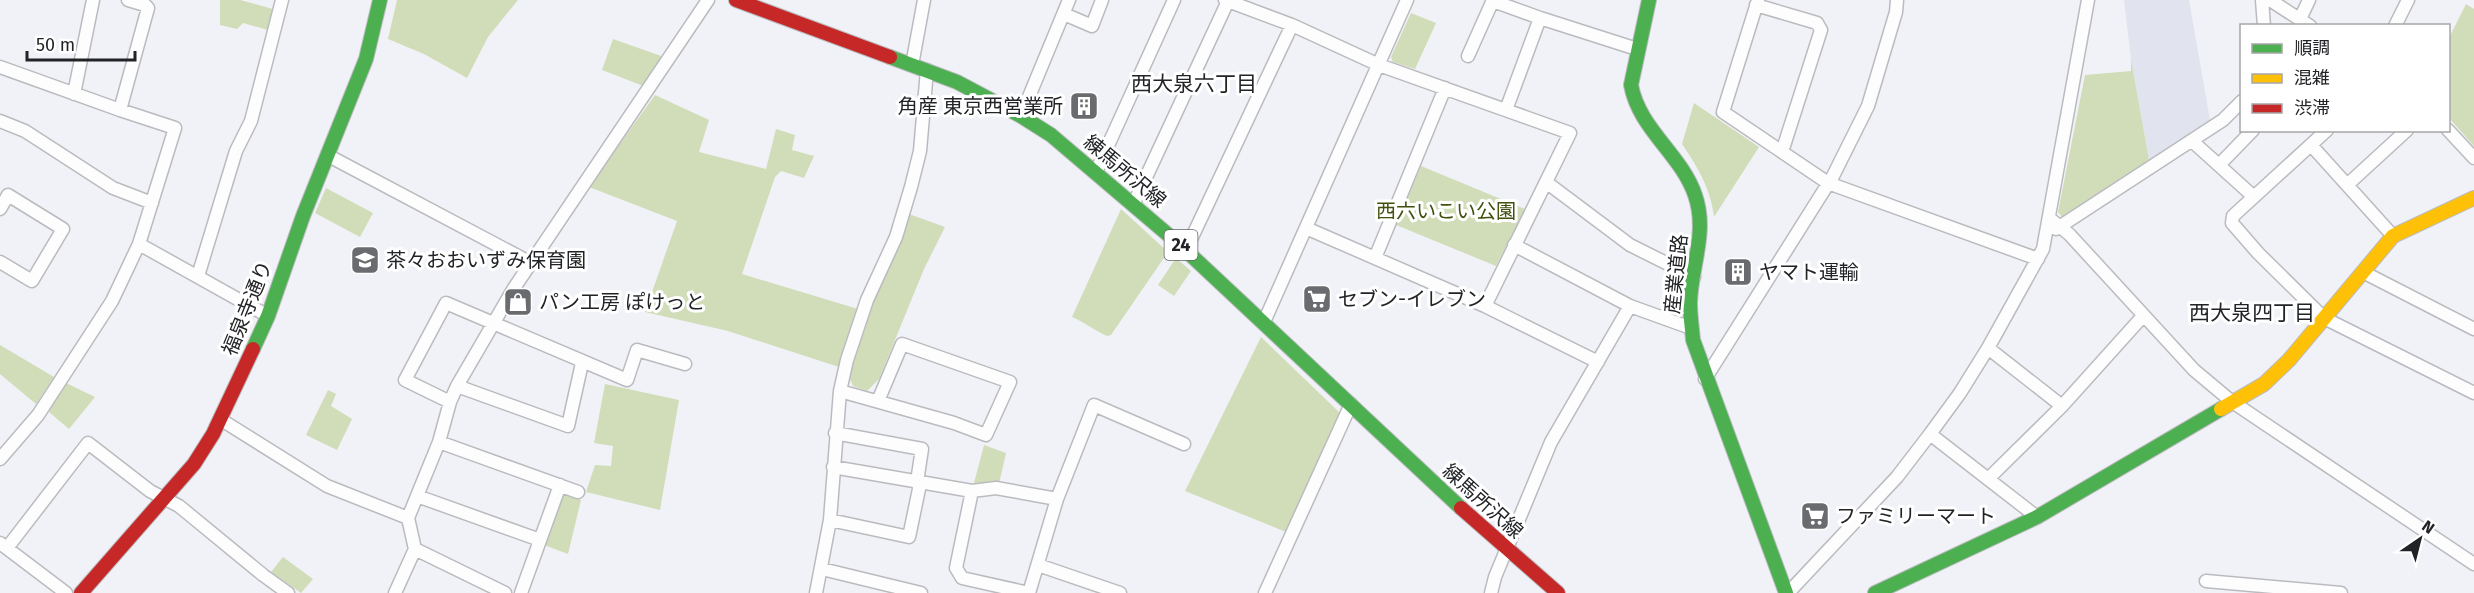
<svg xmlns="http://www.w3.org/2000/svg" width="2474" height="593" font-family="'Fira Sans','Noto Sans JP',sans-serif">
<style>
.built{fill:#e1e3ee}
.green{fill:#d1dcb8}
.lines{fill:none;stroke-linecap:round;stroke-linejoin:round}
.street-casing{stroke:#babbbf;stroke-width:15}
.fast-casing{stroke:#babbbf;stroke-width:16}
.slow-casing{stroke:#babbbf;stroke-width:16}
.jam-casing{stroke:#babbbf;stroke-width:16}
.street{stroke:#fdfdfe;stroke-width:12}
.fast{stroke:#4caf50;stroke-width:14}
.slow{stroke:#ffc107;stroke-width:14}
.jam{stroke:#c62828;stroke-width:14}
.labels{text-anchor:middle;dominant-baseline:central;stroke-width:6;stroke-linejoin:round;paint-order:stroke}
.shield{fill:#fff;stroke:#646567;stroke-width:1.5}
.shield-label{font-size:18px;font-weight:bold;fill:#222326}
.poi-label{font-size:20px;fill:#222326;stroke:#fff;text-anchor:start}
.street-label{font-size:20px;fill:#222326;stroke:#fff}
.park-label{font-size:20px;fill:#43510f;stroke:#fff}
.neighbourhood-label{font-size:21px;fill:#222326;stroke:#fff}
</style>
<rect width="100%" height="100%" fill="#f1f2f7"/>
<path class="built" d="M2124,0H2189L2210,120L2149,160L2131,59Z"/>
<path class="green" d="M220,0H240L273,9L268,30L243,23L237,29L220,25Z
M397,0H518L488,37L467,78L424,54L388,39Z
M2466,4L2474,9V146L2449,118V38Z
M1411,13L1436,23L1415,69L1393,62L1391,57Z
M613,39L664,57L646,87L602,70Z
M2131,59L2149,160L2062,217L2058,212L2085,75L2131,71Z
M655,95L709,120L699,152L766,169L776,129L795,135L792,150L814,156L804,178L781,171L775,177L742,274L858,309L839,367L728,331L645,312L677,221L589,187Z
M1694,103L1759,147L1714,217C1711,189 1697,166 1682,144Z
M1421,166L1525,209L1496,266L1396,225Z
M326,188L373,213L360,237L315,213Z
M1121,209L1168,252L1111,335L1107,336C1094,330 1084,322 1072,317Z
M909,214L945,227L924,269L879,379L867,391L853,386L848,374L874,298L895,254Z
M1176,258L1191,271L1174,296L1158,285Z
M1261,337L1340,413L1286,532L1185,491Z
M0,345L54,377L36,404L0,374Z
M66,383L95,397L69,429L49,412Z
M605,384L679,400L660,510L586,492L595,465L611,466L613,446L594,443Z
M328,390L336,394L331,406L352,419L337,450L306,435Z
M984,445L1006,453L999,484L974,483Z
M566,495L581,500L568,554L544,545L560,499Z
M283,557L313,579L301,593L271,572Z"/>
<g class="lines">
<g class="street-casing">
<path id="street" d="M1225,0L1292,25L1379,65L1570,133L1485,306
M1758,0L1723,112L1828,183L2038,259
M2262,0L2264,26
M2270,0L2310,26
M1493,1L1540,18L1637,49
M1756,5L1817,23L1821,30L1782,152
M1064,14L1092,26L1102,0
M2300,19L2309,0
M2395,26L2408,0
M1468,56L1493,0
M912,65L924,0
M0,67L120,110L175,128L139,244L112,301L38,415L0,459
M74,94L93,0
M120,110L148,8L145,5L128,0
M1506,110L1540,18
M1021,116L1069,0
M0,121L25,131L113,188L152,203
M2327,130L2233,216L2232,223L2258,253L2324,318L2474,393
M2448,130L2474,158
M2192,141L2254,197
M2311,145L2393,236
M327,155L531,263
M2219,165L2253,130
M1096,172L1174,0
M1546,182L1630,245L1694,277
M2347,185L2407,130
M1134,203L1228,1
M0,209L8,195L63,229L32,281L0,262
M2049,218L2069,234L2194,370L2231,401L2474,564
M1306,228L1485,306L1598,362
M2056,229L2223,120L2242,101
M139,244L268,316
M1514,245L1630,306L1691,328
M1186,250L1292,25
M1375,258L1445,88
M2363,272L2474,329
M198,276L236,151L251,121L282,0
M1264,322L1407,0
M1988,348L2062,406
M1705,379L1833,176L1868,106L1896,12L1897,0
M457,386L568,426L582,363
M840,391L954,423L986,435L1010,382L902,344L878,401
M450,402L405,380L446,303L627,380L637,350L685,364
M220,419L327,486L408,518
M1930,434L1988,479L2062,406L2143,316
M439,442L578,492
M833,467L972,491L956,568L962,578L1029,593
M1988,479L2037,517
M972,491L996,488L1057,499
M417,496L540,540
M830,520L909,537L919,489L918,475L922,449L835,433
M0,543L66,593
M7,548L88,443L150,491L179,506L263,575L288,593
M415,549L505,593
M1038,565L1120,593
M822,569L921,593
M2206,581L2341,593
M395,593L415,549L408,518L439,442L450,402L457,386L514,288L708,0
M521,593L560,485
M816,593L830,520L840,391L847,360L867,300L896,237L911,187L920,151L927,70
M1029,593L1057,499L1094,405L1184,444
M1265,593L1351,404
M1491,593L1495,577L1551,442L1630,306
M1788,593L1897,477L1930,434L1960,393L1988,348L2043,249L2088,0"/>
</g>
<g class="fast-casing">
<path id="fast" d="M1649,0L1631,85C1639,129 1681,154 1695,195C1708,232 1691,266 1690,303C1690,315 1692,328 1693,340L1786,593
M890,57L957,82L1021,116L1051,135L1179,244L1461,508
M253,349L268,316L303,216L366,59L380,0
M1875,593L2037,517L2221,409"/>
</g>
<g class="slow-casing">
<path id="slow" d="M2221,409L2264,384L2289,360L2393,236L2474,198"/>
</g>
<g class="jam-casing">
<path id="jam" d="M736,0L890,57
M1461,508L1558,593
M81,593L194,464L213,434L253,349"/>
</g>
<use href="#street" class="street"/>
<use href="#fast" class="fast"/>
<use href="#slow" class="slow"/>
<use href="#jam" class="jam"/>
</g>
<defs>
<g id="building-square" transform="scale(1.5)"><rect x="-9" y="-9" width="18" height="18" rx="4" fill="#6a6b6f" stroke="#fff"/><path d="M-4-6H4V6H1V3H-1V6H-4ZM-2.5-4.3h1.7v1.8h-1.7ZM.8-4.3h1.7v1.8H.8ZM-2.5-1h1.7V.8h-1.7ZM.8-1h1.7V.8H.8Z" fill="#fff"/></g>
<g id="school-square" transform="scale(1.5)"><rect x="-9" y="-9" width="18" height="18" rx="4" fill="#6a6b6f" stroke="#fff"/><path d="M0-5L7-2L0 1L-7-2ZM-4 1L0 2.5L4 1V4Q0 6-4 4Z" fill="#fff"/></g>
<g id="supermarket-square" transform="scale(1.5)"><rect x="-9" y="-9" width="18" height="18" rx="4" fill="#6a6b6f" stroke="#fff"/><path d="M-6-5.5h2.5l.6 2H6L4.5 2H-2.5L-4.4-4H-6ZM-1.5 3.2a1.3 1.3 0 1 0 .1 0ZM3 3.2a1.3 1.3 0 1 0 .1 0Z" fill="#fff"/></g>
<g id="shop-square" transform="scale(1.5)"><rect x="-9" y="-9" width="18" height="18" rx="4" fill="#6a6b6f" stroke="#fff"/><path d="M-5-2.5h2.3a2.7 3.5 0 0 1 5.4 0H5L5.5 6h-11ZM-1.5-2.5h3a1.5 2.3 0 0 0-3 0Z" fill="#fff"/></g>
</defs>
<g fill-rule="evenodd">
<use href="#building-square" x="1084" y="106"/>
<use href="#school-square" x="365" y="260"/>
<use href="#building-square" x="1738" y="272"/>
<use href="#supermarket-square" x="1317" y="299"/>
<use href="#shop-square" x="518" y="302"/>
<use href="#supermarket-square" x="1815" y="516"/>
</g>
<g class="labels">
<rect class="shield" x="1164.5" y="230" width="33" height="30" rx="4.5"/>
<g class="shield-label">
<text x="1181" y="245">24</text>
</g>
<g class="poi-label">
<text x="1063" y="106" text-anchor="end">角産 東京西営業所</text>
<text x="386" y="260">茶々おおいずみ保育園</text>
<text x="1759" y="272">ヤマト運輸</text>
<text x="1338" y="299">セブン-イレブン</text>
<text x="539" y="302">パン工房 ぽけっと</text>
<text x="1836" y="516">ファミリーマート</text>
</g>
<g class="street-label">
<text transform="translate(1125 171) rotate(40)">練馬所沢線</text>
<text transform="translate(1676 274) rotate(-84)">産業道路</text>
<text transform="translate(247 308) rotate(-68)">福泉寺通り</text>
<text transform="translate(1483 501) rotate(42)">練馬所沢線</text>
</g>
<g class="park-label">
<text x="1446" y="211">西六いこい公園</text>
</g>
<g class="neighbourhood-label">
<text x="1194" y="84">西大泉六丁目</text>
<text x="2252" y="313">西大泉四丁目</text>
</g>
</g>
<rect x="2240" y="24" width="210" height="108" fill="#ffffff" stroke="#a7a7a8" stroke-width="1.5"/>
<rect x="2252" y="44" width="30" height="9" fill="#4caf50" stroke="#a7a7a8" stroke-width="1.5"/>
<text x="2294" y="54" font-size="18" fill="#222326">順調</text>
<rect x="2252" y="74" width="30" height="9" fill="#ffc107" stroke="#a7a7a8" stroke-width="1.5"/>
<text x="2294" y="84" font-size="18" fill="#222326">混雑</text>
<rect x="2252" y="104" width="30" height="9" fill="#c62828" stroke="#a7a7a8" stroke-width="1.5"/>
<text x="2294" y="114" font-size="18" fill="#222326">渋滞</text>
<g transform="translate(2420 539) rotate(35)" stroke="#ffffff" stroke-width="4.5" paint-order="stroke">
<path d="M0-4.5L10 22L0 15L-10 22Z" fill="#222326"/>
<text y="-9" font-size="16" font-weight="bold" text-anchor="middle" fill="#222326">N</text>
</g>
<path d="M27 51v9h108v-9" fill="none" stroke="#222326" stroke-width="3"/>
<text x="36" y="51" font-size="18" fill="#222326" stroke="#ffffff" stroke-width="4.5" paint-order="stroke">50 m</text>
</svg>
